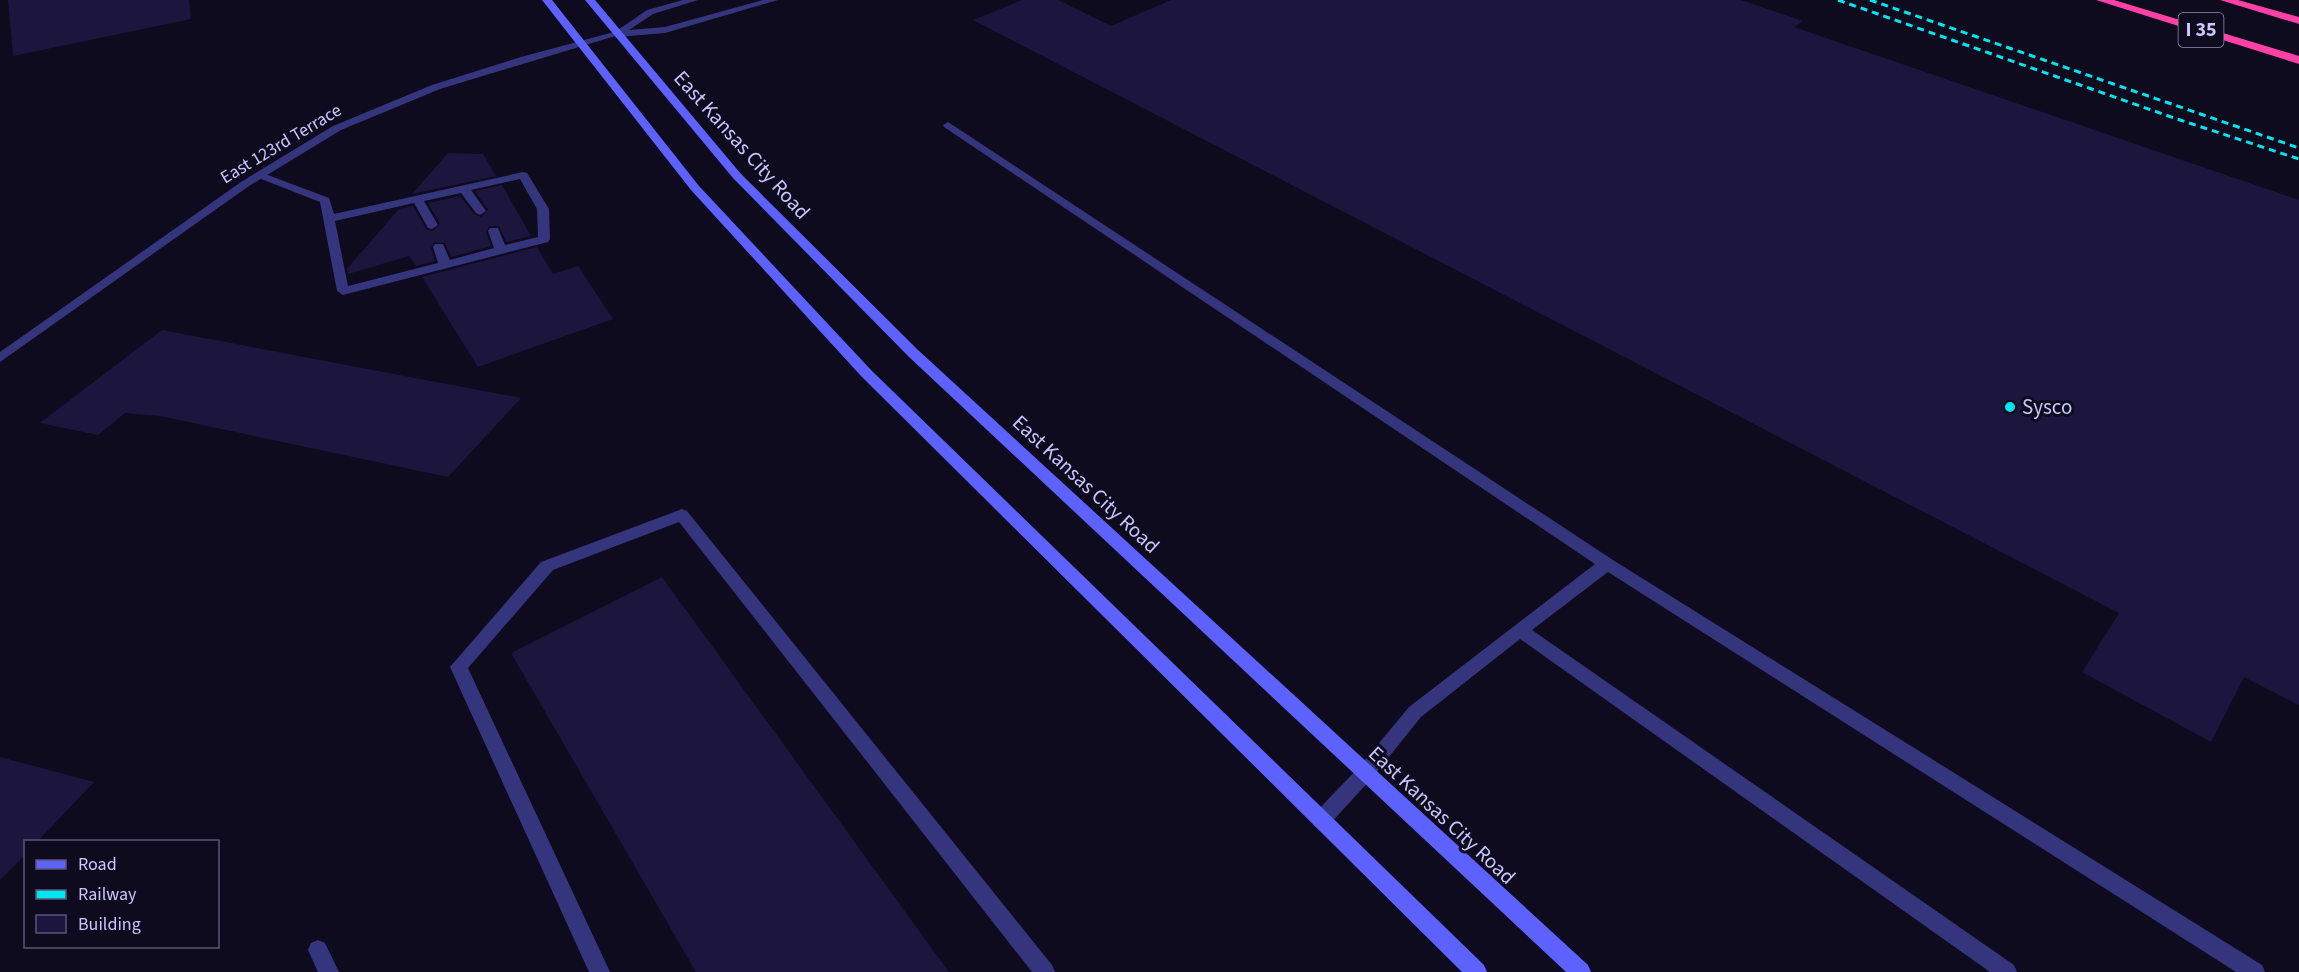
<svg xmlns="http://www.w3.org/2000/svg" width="2299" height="972" font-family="'Source Sans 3',sans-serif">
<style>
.building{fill:#1c163e}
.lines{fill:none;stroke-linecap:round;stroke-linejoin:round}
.service{fill:#34357d;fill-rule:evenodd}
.minor{fill:#34357d;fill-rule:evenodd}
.secondary{fill:#5d62ff;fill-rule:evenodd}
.motorway{fill:#ff41a6;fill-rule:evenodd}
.rail{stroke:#00e6f1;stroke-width:3;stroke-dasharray:7 5;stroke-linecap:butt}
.poi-dot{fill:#00e6f1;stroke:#0d0b1d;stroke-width:2}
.labels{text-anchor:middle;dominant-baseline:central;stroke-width:6;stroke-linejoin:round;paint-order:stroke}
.far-street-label{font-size:18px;fill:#cac6ff;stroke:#0d0b1d}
.shield{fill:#0d0b1d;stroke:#918ebb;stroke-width:1.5}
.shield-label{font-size:20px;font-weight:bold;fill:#cac6ff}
.street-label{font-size:21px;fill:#cac6ff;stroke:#0d0b1d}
.poi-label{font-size:21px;fill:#cac6ff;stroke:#0d0b1d;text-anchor:start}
</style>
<rect width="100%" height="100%" fill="#0d0b1d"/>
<path class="building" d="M8,0H189L191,19L13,56Z
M1022,0H1058L1111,26L1171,0H1741L1803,21L1794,27L2299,200V705L2244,677L2211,742L2082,672L2119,613L973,20Z
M448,153L483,154L496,176L412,194Z
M502,185L531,236L506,242L499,226H490L486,232L491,246L451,257L445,243L435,242L431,248L435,261L416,266L409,256L348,274L347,269L399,209L413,206L426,229L433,231L440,224L428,203L460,196L474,214L481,217L488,210L475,191Z
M537,247L553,274L578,266L613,319L478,367L422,277Z
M162,330L521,398L448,477L160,416L125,413L98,435L40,423Z
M662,577L949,972H696L511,653Z
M0,757L94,782L37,842H26V854L0,880Z"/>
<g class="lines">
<path class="service" d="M683,0H698L653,14L629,30L665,27L763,0H778L665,33L617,37L612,34L647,10Z
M948,122L1613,560L2262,965L2265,972H2236L1608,572L1532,630L2014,965L2017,972H1990L1520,639L1421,717L1372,778L1328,826L1321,828L1314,826L1312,820L1314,814L1360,766L1409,707L1595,564L944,127L943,125Z
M260,172L329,198L334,214L523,172L527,173L549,209L550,239L548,242L343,295L337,291L320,202L256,177L254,175ZM520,179L537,209L538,237L505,245L498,228H490L488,231L494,248L450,260L443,244H435L433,247L438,263L348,286L335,221L414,203L428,228L432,229L438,225L424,201L461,193L476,213L480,215L486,211L471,190Z
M682,509L687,511L1052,965L1055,972H1032L679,522L553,570L468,668L610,972H589L450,667L541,562Z
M318,940L325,943L339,972H318L308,950L311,943Z"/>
<path class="minor" d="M614,32L622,34L440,89L341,130L249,186L0,362V352L241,182L333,126L432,85L521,57Z"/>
<path class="secondary" d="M542,0H552L699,186L871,370L1484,965L1487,972H1462L861,376L691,190Z
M585,0H595L741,174L918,350L1588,965L1591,972H1566L908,356L733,178Z"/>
<path class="motorway" d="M2096,0H2114L2299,56V64Z
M2220,0H2238L2299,17V24Z"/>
<path class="rail" d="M1838,0L2177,119L2299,159
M1870,0L2299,148"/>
</g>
<circle class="poi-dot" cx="2010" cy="407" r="6"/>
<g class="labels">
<g class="far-street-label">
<text transform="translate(281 144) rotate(-31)">East 123rd Terrace</text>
</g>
<rect class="shield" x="2178.5" y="13" width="45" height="34" rx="4.5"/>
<g class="shield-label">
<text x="2201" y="30">I 35</text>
</g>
<g class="street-label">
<text transform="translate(742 145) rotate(48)">East Kansas City Road</text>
<text transform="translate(1086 484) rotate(43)">East Kansas City Road</text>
<text transform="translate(1442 815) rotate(43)">East Kansas City Road</text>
</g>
<g class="poi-label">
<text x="2022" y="407">Sysco</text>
</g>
</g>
<rect x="24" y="840" width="195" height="108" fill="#0d0b1d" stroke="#595677" stroke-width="1.5"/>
<rect x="36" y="860" width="30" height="9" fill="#5d62ff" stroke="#595677" stroke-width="1.5"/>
<text x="78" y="870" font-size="18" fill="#cac6ff">Road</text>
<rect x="36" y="890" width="30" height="9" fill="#00e6f1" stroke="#595677" stroke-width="1.5"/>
<text x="78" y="900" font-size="18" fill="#cac6ff">Railway</text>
<rect x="36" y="915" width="30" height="18" fill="#1c163e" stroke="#595677" stroke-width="1.5"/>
<text x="78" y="930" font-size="18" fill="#cac6ff">Building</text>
</svg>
